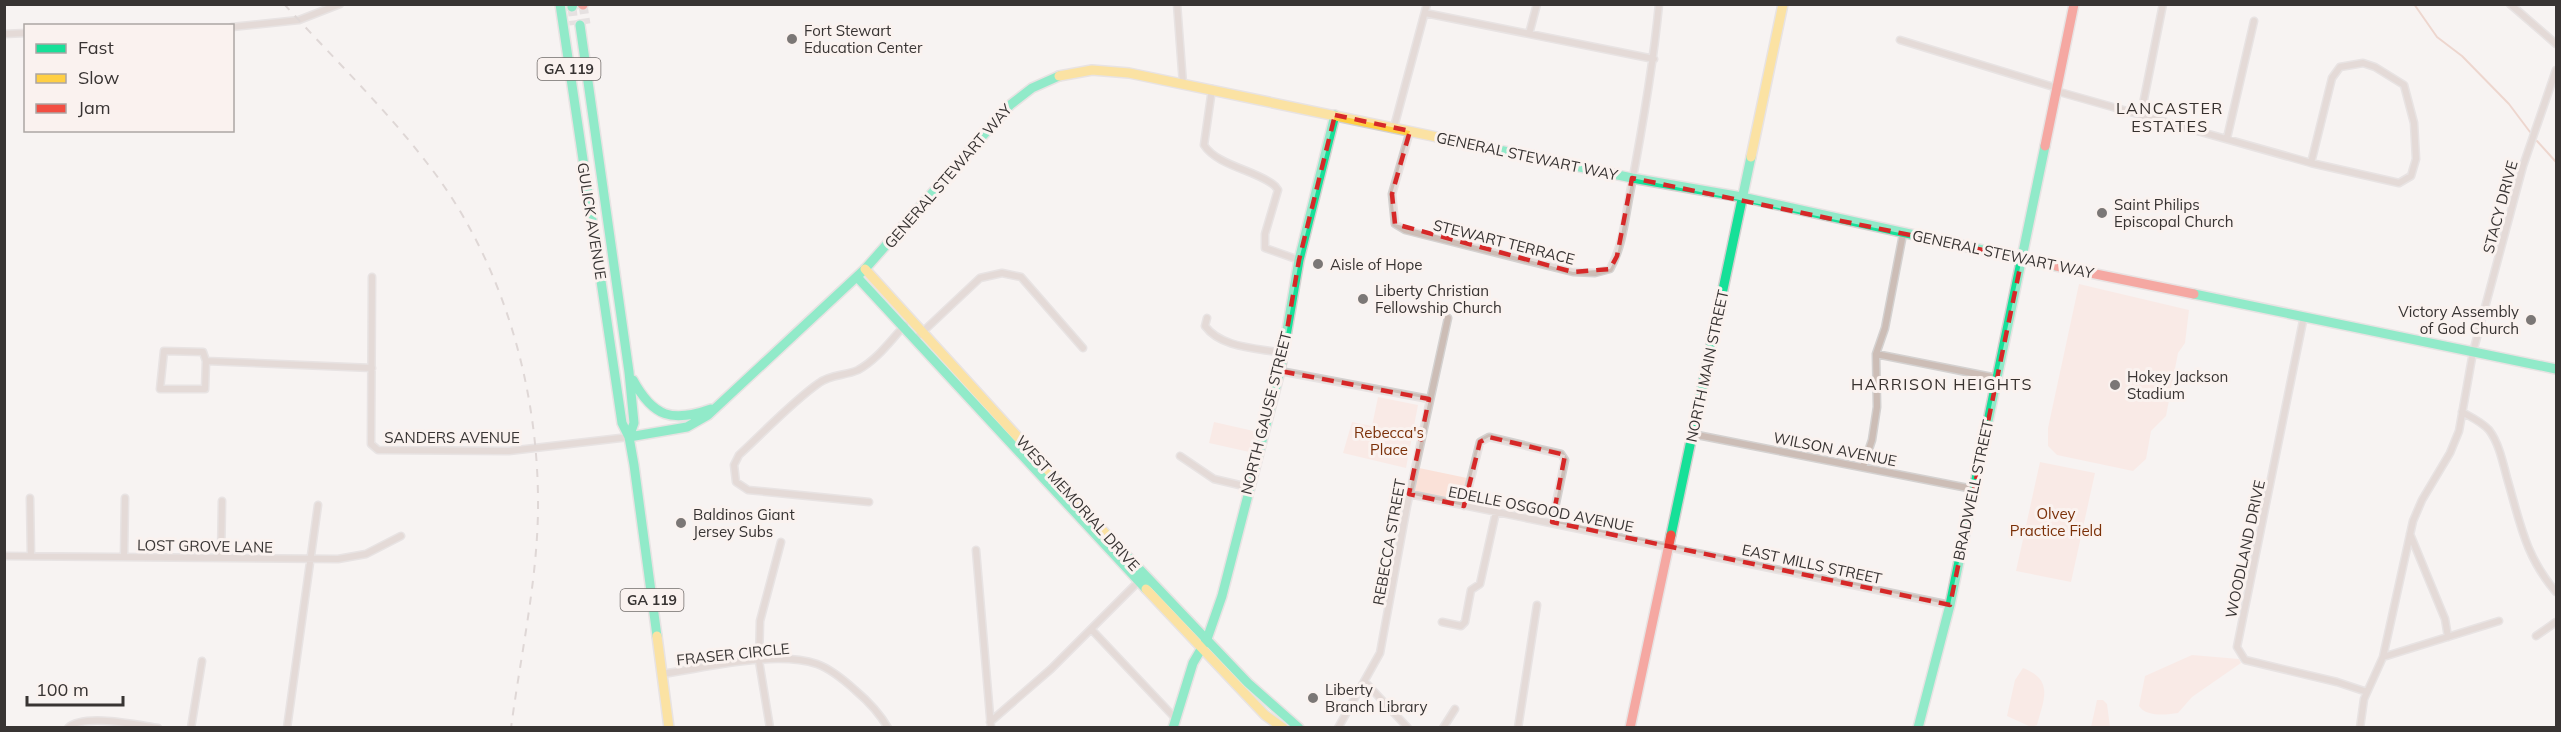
<svg xmlns="http://www.w3.org/2000/svg" width="2561" height="732" font-family="Mulish,sans-serif">
<style>
.green{fill:#fae1d8}
.lines{fill:none;stroke-linecap:round;stroke-linejoin:round}
.stream{stroke:#e1b4a2;stroke-width:2}
.primary-tunnel{stroke:#d1cdcc;stroke-width:9;stroke-dasharray:9 4.5;stroke-linecap:butt}
.street-casing{stroke:#d4d1d0;stroke-width:9}
.fast-casing{stroke:#d4d1d0;stroke-width:12}
.slow-casing{stroke:#d4d1d0;stroke-width:12}
.jam-casing{stroke:#d4d1d0;stroke-width:12}
.street{stroke:#ccbdb6;stroke-width:6}
.fast{stroke:#16e098;stroke-width:9}
.slow{stroke:#ffcf43;stroke-width:9}
.jam{stroke:#f24e42;stroke-width:9}
.rail{stroke:#c0b7b3;stroke-width:2;stroke-dasharray:8 8;stroke-linecap:butt}
.marked{fill:none;stroke:#d62828;stroke-width:4.5;stroke-dasharray:12 8;stroke-linejoin:round}
.poi-dot{fill:#7b7776;stroke:#faf2ef;stroke-width:2}
.labels{text-anchor:middle;dominant-baseline:central;stroke-width:6;stroke-linejoin:round;paint-order:stroke}
.shield{fill:#faf2ef;stroke:#726d6b;stroke-width:1.5}
.shield-label{font-size:14px;font-weight:bold;fill:#383433}
.poi-label{font-size:15px;fill:#383433;stroke:#faf2ef;text-anchor:start}
.street-label{font-size:15px;fill:#383433;stroke:#faf2ef}
.park-label{font-size:15px;fill:#7b3008;stroke:#faf2ef}
.neighbourhood-label{font-size:16px;letter-spacing:1.5px;fill:#37312e;stroke:#faf2ef}
</style>
<rect width="100%" height="100%" fill="#f7f3f2"/>
<path class="green" d="M2079,284L2189,310L2185,343L2178,353L2166,416L2151,431L2146,459L2133,471L2057,455L2048,446V428Z
M1378,397L1418,405L1406,468L1343,453L1352,422L1372,426Z
M1214,422L1258,432L1254,453L1209,443Z
M2040,462L2095,473L2071,582L2016,571Z
M1419,468L1467,478L1462,502L1413,492Z
M2192,655L2239,659L2241,663L2192,697L2178,713C2166,715 2146,717 2139,706L2145,676Z
M2023,668C2054,680 2044,699 2037,725L2031,727L2007,716L2015,680Z
M2097,700H2103L2107,704L2110,727H2091Z"/>
<g class="lines">
<path class="stream" d="M2414,4L2437,37L2462,56L2509,104L2530,132
M2537,141L2556,162"/>
<path class="primary-tunnel" d="M583,5L586,24
M572,7L574,25"/>
<g class="street-casing">
<path id="street" d="M1177,4L1183,84
M2510,4L2556,44
M1425,13L1654,59
M232,27L299,20L340,4
M4,34L26,33
M1529,34L1537,4
M1900,40L2057,88
M2363,63L2375,67L2404,85L2414,123L2416,159L2411,176L2399,183L2311,163L2332,78L2340,67Z
M1212,89L1204,145C1217,166 1259,171 1275,186L1278,190L1265,234V248L1299,260
M2056,91L2311,163
M2141,114L2163,4
M1394,127L1427,4
M1410,131L1392,194L1395,224L1405,230L1573,272L1595,273L1610,269C1623,246 1625,218 1630,193C1642,130 1653,68 1659,4
M2227,138L2254,21
M372,277L371,444L378,450L509,451L629,437
M2304,316L2237,647L2245,660L2337,682L2367,692
M1207,318L1205,326C1221,348 1257,348 1282,353
M914,340L980,278L1002,273L1021,277L1083,348
M1876,354L1997,378
M206,361L205,389H160L164,351L203,352L206,361L372,368
M1280,371L1429,399
M2462,412C2471,417 2482,422 2489,430C2499,443 2503,463 2507,478C2520,522 2525,556 2556,592
M1692,434L1973,489
M1180,456L1214,479L1248,487
M1863,467L1872,440L1877,407L1876,354L1885,328L1903,234
M1409,494L1950,605
M30,498L31,556
M869,502L748,490L736,482L734,465L739,455C763,433 793,401 819,383C831,374 845,376 858,370C877,360 891,340 905,325
M1464,506L1480,442L1489,437L1561,454L1565,460L1552,522
M2410,534L2445,619L2448,637
M976,550L991,728
M4,556L338,559L366,554L401,536
M124,557L125,498
M221,558L222,501
M1442,622L1461,626L1465,622L1471,590L1480,584L1496,512
M1092,630L1176,719
M2536,636L2556,622
M2383,657L2499,621
M662,674C706,668 775,650 817,664C831,669 844,680 855,690C868,701 879,712 888,728
M1365,682L1408,728
M990,722L1051,669L1140,580
M68,728C84,713 137,725 158,728
M191,728L202,661
M287,728L318,505
M770,728L759,661L760,621L781,542
M1338,728L1380,653L1407,506L1448,318
M1443,728L1455,709
M1518,728L1537,605
M2360,728L2364,699L2383,657L2413,521L2422,500L2450,453L2459,431L2473,352L2523,166L2556,70"/>
</g>
<g class="fast-casing">
<path id="fast" d="M560,4L622,423L629,437L634,465L657,636
M572,7L573,4
M580,25L629,372L634,423L629,437
M1437,137L1632,178L1742,197L2056,266
M857,277L1146,589
M2194,294L2556,369
M633,380C653,417 672,423 711,409
M629,437L687,427L708,415L865,269L1010,105L1032,88L1059,76
M1106,534L1248,683L1299,728
M1671,535L1751,157
M1173,728L1193,663L1207,639L1222,596L1280,371L1299,260L1335,115
M1918,728L1950,605L2045,146"/>
</g>
<g class="slow-casing">
<path id="slow" d="M1059,76L1092,70L1129,73L1437,137
M1751,157L1783,4
M865,269L1106,534
M1146,589L1265,715L1283,728
M657,636L669,728"/>
</g>
<g class="jam-casing">
<path id="jam" d="M582,4L583,5
M2045,146L2074,4
M2056,266L2194,294
M1630,728L1671,535"/>
</g>
<use href="#street" class="street"/>
<use href="#fast" class="fast"/>
<use href="#slow" class="slow"/>
<use href="#jam" class="jam"/>
<path class="rail" d="M284,4C332,57 384,107 427,163C500,256 537,380 538,498C539,574 521,652 511,728"/>
</g>
<path d="M0 0H2561V732H0ZM1335,115L1410,131L1392,194L1395,224L1573,272L1610,269L1617,256L1632,178L2022,258L1950,605L1552,522L1565,455L1489,437L1480,442L1464,506L1409,494L1429,399L1280,371L1299,260Z" fill="#f7f3f2" fill-opacity=".55" fill-rule="evenodd"/>
<path class="marked" d="M1335,115L1410,131L1392,194L1395,224L1573,272L1610,269L1617,256L1632,178L2022,258L1950,605L1552,522L1565,455L1489,437L1480,442L1464,506L1409,494L1429,399L1280,371L1299,260Z"/>
<g class="poi-dot">
<circle cx="792" cy="39" r="6"/>
<circle cx="2102" cy="213" r="6"/>
<circle cx="1318" cy="264" r="6"/>
<circle cx="1363" cy="299" r="6"/>
<circle cx="2531" cy="320" r="6"/>
<circle cx="2115" cy="385" r="6"/>
<circle cx="681" cy="523" r="6"/>
<circle cx="1313" cy="698" r="6"/>
</g>
<g class="labels">
<g class="shield">
<rect x="537.5" y="58" width="63" height="22" rx="4.5"/>
<rect x="620.5" y="589" width="63" height="22" rx="4.5"/>
</g>
<g class="shield-label">
<text x="569" y="69">GA 119</text>
<text x="652" y="600">GA 119</text>
</g>
<g class="poi-label">
<text x="804" y="30">Fort Stewart<tspan x="804" dy="17">Education Center</tspan></text>
<text x="2114" y="204">Saint Philips<tspan x="2114" dy="17">Episcopal Church</tspan></text>
<text x="1330" y="264">Aisle of Hope</text>
<text x="1375" y="290">Liberty Christian<tspan x="1375" dy="17">Fellowship Church</tspan></text>
<text x="2519" y="311" text-anchor="end">Victory Assembly<tspan x="2519" dy="17">of God Church</tspan></text>
<text x="2127" y="376">Hokey Jackson<tspan x="2127" dy="17">Stadium</tspan></text>
<text x="693" y="514">Baldinos Giant<tspan x="693" dy="17">Jersey Subs</tspan></text>
<text x="1325" y="689">Liberty<tspan x="1325" dy="17">Branch Library</tspan></text>
</g>
<g class="street-label">
<text transform="translate(1527 156) rotate(12)">GENERAL STEWART WAY</text>
<text transform="translate(948 176) rotate(-49)">GENERAL STEWART WAY</text>
<text transform="translate(2500 207) rotate(-75)">STACY DRIVE</text>
<text transform="translate(592 221) rotate(81)">GULICK AVENUE</text>
<text transform="translate(1504 242) rotate(14)">STEWART TERRACE</text>
<text transform="translate(2003 254) rotate(12)">GENERAL STEWART WAY</text>
<text transform="translate(1707 366) rotate(-78)">NORTH MAIN STREET</text>
<text transform="translate(1266 413) rotate(-76)">NORTH GAUSE STREET</text>
<text x="452" y="437">SANDERS AVENUE</text>
<text transform="translate(1835 449) rotate(11)">WILSON AVENUE</text>
<text transform="translate(1973 490) rotate(-78)">BRADWELL STREET</text>
<text transform="translate(1078 503) rotate(48)">WEST MEMORIAL DRIVE</text>
<text transform="translate(1541 509) rotate(11)">EDELLE OSGOOD AVENUE</text>
<text transform="translate(1389 542) rotate(-80)">REBECCA STREET</text>
<text transform="translate(205 546) rotate(1)">LOST GROVE LANE</text>
<text transform="translate(2245 549) rotate(-78)">WOODLAND DRIVE</text>
<text transform="translate(1812 564) rotate(12)">EAST MILLS STREET</text>
<text transform="translate(733 654) rotate(-6)">FRASER CIRCLE</text>
</g>
<g class="park-label">
<text x="1389" y="432">Rebecca's<tspan x="1389" dy="17">Place</tspan></text>
<text x="2056" y="513">Olvey<tspan x="2056" dy="17">Practice Field</tspan></text>
</g>
<g class="neighbourhood-label">
<text x="2170" y="108">LANCASTER<tspan x="2170" dy="18">ESTATES</tspan></text>
<text x="1942" y="384">HARRISON HEIGHTS</text>
</g>
</g>
<rect width="2561" height="732" fill="none" stroke="#383433" stroke-width="12"/>
<rect x="24" y="24" width="210" height="108" fill="#faf2ef" stroke="#aca6a4" stroke-width="1.5"/>
<rect x="36" y="44" width="30" height="9" fill="#16e098" stroke="#aca6a4" stroke-width="1.5"/>
<text x="78" y="54" font-size="18" fill="#383433">Fast</text>
<rect x="36" y="74" width="30" height="9" fill="#ffcf43" stroke="#aca6a4" stroke-width="1.5"/>
<text x="78" y="84" font-size="18" fill="#383433">Slow</text>
<rect x="36" y="104" width="30" height="9" fill="#f24e42" stroke="#aca6a4" stroke-width="1.5"/>
<text x="78" y="114" font-size="18" fill="#383433">Jam</text>
<path d="M27 696v9h96v-9" fill="none" stroke="#383433" stroke-width="3"/>
<text x="36" y="696" font-size="18" fill="#383433" stroke="#faf2ef" stroke-width="4.5" paint-order="stroke">100 m</text>
</svg>
